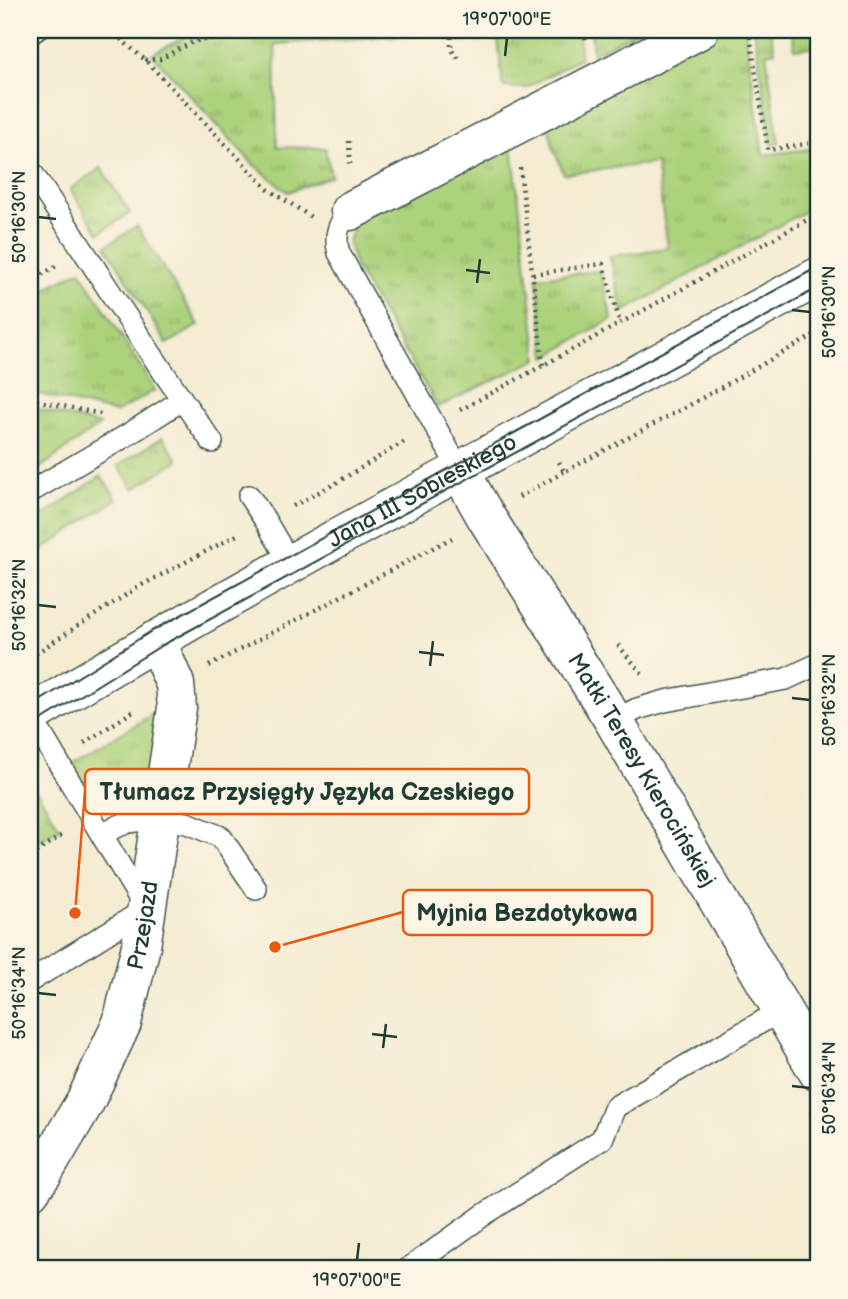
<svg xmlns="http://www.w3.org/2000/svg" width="848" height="1299" font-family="'Balsamiq Sans',sans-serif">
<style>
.grass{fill:url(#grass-tufts);stroke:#668858;stroke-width:2}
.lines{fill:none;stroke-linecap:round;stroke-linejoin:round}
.service-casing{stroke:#3f574c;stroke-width:24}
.minor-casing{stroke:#3f574c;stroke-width:41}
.tertiary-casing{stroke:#3f574c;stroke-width:41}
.path{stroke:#3f574c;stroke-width:4.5;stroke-dasharray:2 5;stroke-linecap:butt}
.service{stroke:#fff;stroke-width:21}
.minor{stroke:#fff;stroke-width:38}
.tertiary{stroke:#fff;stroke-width:38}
.tram{stroke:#1f3d34;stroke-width:2}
.rail-casing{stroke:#1f3d34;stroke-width:8}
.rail{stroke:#fcf5e5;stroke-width:5;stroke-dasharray:16;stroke-linecap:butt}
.ticks{fill:none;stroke:#1f3d34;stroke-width:2.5}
.labels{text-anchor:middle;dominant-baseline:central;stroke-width:6;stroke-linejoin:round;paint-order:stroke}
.street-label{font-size:23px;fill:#1f3d34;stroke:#fcf5e5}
.leader{fill:none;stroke:#e8590c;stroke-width:2.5}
.callout-dot{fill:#e8590c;stroke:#fcf5e5;stroke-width:2.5}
.callout{fill:#fcf5e5;stroke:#e8590c;stroke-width:2.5}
.callout-label{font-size:24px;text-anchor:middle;font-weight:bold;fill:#1f3d34}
.neatline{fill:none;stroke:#1f3d34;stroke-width:2.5}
.ticks-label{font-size:18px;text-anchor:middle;fill:#1f3d34}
</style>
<defs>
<pattern id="grass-tufts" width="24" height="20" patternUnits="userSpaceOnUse" patternTransform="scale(1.75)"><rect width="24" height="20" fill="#acd27c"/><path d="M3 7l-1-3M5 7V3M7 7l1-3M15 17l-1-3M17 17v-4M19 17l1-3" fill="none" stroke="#8bac66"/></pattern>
</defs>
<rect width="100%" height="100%" fill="#fcf5e5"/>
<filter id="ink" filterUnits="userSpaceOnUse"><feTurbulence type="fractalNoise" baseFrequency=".0143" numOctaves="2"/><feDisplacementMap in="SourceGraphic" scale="14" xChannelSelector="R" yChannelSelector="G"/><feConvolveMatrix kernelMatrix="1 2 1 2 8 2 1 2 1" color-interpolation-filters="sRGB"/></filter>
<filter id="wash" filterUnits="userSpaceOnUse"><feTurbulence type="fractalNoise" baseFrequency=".00686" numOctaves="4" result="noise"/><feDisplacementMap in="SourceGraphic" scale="28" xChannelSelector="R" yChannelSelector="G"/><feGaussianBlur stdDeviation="1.57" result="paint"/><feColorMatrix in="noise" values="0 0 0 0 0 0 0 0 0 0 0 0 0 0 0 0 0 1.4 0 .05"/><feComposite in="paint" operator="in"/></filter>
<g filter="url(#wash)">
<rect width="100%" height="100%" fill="#f4ebd1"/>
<path class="grass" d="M198,30H442V33L275,44L277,147L325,148L331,176L288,192L253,164L152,54Z
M456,30H579L580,58L526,88L503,87L498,40L456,41Z
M591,30H639L593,54Z
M718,30H745L763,155L818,148V204L623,312L610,256L668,248L656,163L564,174L554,150L548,125Z
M754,30H770L775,51L766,53L779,144H772Z
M791,30H818V46L795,49Z
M511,138L538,359L438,407L355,267L348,241L357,219Z
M101,168L130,213L99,233L70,189Z
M137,226L199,325L167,344L106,246Z
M80,270L155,390L116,413L30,392V297Z
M600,271L612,319L546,357L537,277Z
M30,407L100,425L30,475Z
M163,437L178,460L134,489L118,466Z
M101,476L117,499L30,558V525Z
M160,710L154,781L143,798L125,807L105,806L90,795L70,764Z
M33,785L60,828L30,847V787Z"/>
</g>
<g filter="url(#ink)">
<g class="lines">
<g class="service-casing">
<path id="service" d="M30,170C91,260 148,354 212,442
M350,211C338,223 334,236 339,253L460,471
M30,492L129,434L182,400
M249,496L265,520L291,564
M614,721L637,709L665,701L786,679L818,664
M102,833L128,822L159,818L187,823L221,837L256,889
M30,981L146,909L30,715
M408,1269L485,1214L602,1139L615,1107L782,1010"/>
</g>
<g class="minor-casing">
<g id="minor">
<path d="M350,211L699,30"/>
<path id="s1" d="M460,471L486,517L614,721L818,1072"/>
<path id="s2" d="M30,1191L43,1173L86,1100L122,1023L141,946L177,708L175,684L159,647L154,641"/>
</g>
</g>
<g class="tertiary-casing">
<g id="tertiary">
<path id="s3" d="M30,715C287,560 554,420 818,277"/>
</g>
</g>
<path class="path" d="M110,30L145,60L268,189L311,217
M451,30V48L460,62
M585,30L586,44
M749,30L768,150L818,142
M145,60L160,59L195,41L259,35L267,30
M349,141L350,165
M520,168L543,365
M533,274L603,264L620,323
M30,282L56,266
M30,399L101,414
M460,410L579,346L818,214
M559,462L564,472L695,402L818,333
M519,497L564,472
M293,506L336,483L407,440
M618,645L644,676
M30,657L138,587L239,534
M209,666L452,538
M84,743L135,710
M30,856L64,834
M812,1111L818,1121"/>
<use href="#service" class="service"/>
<use href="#minor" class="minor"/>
<use href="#tertiary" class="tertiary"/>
<path class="tram" d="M30,707L150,632L818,267
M30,727L159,647L818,288"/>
<g class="rail-casing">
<path id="rail" d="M30,44L49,30"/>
</g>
<use href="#rail" class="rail"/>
</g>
</g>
<path class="ticks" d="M505,56L507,38M38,217L56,219M466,270L490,273M477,283L480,259M792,310L810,312M38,605L56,607M419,652L444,655M430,666L433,641M792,698L810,700M38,993L56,995M372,1034L397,1037M383,1048L386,1024M792,1086L810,1088M357,1260L359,1243"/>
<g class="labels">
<g class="street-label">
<text stroke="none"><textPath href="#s3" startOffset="452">Jana III Sobieskiego</textPath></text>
<text stroke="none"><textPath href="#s1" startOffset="350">Matki Teresy Kierocińskiej</textPath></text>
<text stroke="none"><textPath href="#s2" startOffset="292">Przejazd</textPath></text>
</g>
</g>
<path class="leader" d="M75 913L85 792M275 947L403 912"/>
<g class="callout-dot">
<circle cx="75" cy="913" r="7"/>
<circle cx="275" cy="947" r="7"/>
</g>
<g class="callout">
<rect x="85" y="769" width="444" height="45" rx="7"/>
<rect x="403" y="890" width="249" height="45" rx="7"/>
</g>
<g class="callout-label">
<text x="307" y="800">Tłumacz Przysięgły Języka Czeskiego</text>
<text x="527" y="921">Myjnia Bezdotykowa</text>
</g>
<rect width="848" height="1299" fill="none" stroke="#fcf5e5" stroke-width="77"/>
<rect x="38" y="38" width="772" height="1222" class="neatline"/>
<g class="ticks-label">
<text x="507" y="25">19°07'00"E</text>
<text transform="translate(19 217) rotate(-90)" y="6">50°16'30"N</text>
<text transform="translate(829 312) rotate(-90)" y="6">50°16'30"N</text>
<text transform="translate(19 605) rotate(-90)" y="6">50°16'32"N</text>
<text transform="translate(829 700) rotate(-90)" y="6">50°16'32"N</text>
<text transform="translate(19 993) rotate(-90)" y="6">50°16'34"N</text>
<text transform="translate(829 1088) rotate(-90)" y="6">50°16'34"N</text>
<text x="357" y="1286">19°07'00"E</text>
</g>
</svg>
